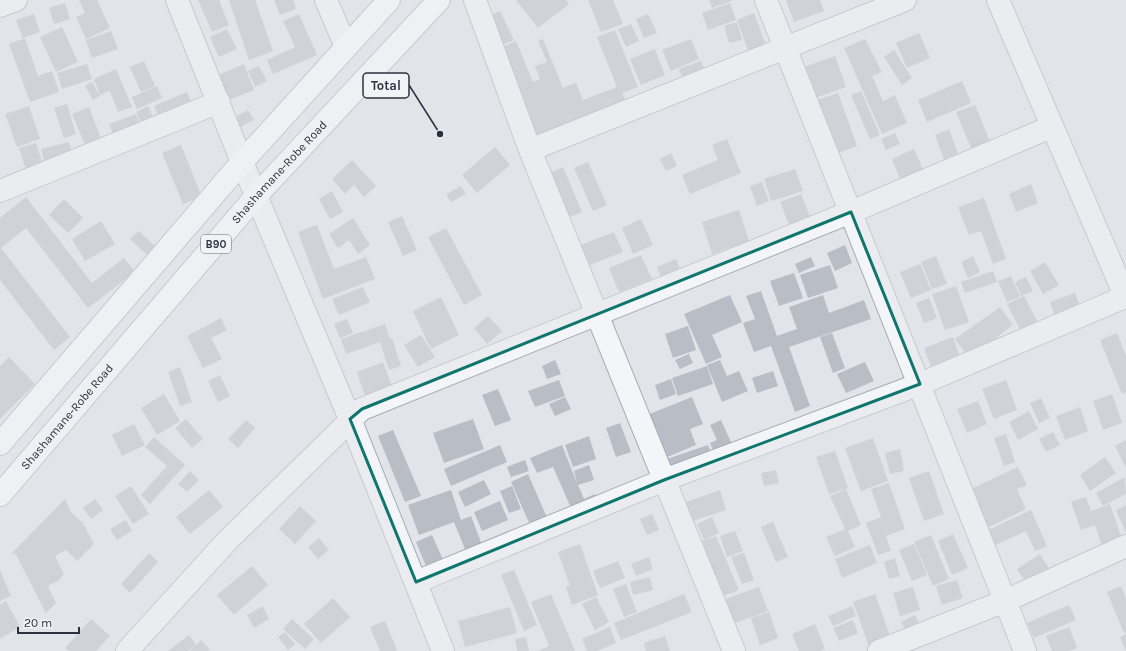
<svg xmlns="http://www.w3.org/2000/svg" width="1126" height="651" font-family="Karla,sans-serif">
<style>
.building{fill:#b9bdc6}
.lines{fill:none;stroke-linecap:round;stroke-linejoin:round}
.minor-casing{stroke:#a6abb3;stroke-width:24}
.major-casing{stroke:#a1a8b4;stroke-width:24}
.minor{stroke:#f4f5f8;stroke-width:22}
.major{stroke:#fff;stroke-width:22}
.marked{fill:none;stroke:#0f766e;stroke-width:3;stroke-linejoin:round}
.labels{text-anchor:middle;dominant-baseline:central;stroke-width:3.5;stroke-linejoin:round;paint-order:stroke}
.shield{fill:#f1f3f7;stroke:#666c77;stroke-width:1}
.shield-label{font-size:11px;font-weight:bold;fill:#2a3240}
.street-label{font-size:12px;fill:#2a3240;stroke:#f1f3f7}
.leader{fill:none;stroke:#2a3240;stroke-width:1.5}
.callout-dot{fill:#2a3240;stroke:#f1f3f7;stroke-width:1.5}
.callout{fill:#f1f3f7;stroke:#2a3240;stroke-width:1.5}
.callout-label{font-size:13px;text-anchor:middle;font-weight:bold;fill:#2a3240}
</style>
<rect width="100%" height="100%" fill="#e1e4e9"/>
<path class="building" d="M79,0H97L110,28L86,39L76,17L85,13Z
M198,0H219L229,25L212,32Z
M229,0H255L273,51L249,60Z
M274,0H293L296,9L280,15Z
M516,0H566L569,4L538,28Z
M588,0H613L623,24L601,32Z
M709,0H734L712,8Z
M786,0H820L824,11L794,22Z
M65,3L70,19L54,24L49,8Z
M730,3L736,20L708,30L702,13Z
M500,11L514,40L496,48L482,19Z
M754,13L768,50L750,56L737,20Z
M34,14L40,32L23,38L16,20Z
M299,14L317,55L273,74L267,60L295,47L283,21Z
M648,14L657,33L644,38L636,19Z
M737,22L742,40L729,43L724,26Z
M631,24L639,41L626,47L618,29Z
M62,27L78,62L56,72L40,37Z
M227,29L237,49L219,57L210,37Z
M615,30L638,87L622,93L628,106L539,142L500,48L516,41L533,82L540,79L535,66L547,62L538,41L543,39L563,88L576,83L583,100L617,87L597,37Z
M111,31L118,49L92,58L86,40Z
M919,33L930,58L907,68L896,43Z
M25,38L38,76L52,71L59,92L30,102L9,44Z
M691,39L699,59L671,71L662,50Z
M865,39L882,72L872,76L883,101L895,95L907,123L882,134L844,48Z
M655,49L665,75L641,85L630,59Z
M894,50L912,78L902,85L884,57Z
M835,56L846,87L815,98L804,67Z
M144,61L155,86L141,92L130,67Z
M701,61L706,73L684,82L679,69Z
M87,64L92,79L62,89L57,73Z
M244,64L254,90L229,100L218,75Z
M259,66L267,81L255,87L248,71Z
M116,69L132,107L118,112L110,91L100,95L94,79Z
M962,81L971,103L927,122L918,100Z
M92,82L100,96L93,100L85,86Z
M157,86L162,98L137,109L132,97Z
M861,91L880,135L870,139L851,95Z
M187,92L196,113L163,127L154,106Z
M838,93L857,146L836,154L817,100Z
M67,104L76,134L64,138L54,108Z
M975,105L995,154L977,162L956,112Z
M29,106L40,139L17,147L5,114Z
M148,106L159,131L147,136L136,112Z
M89,107L102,141L86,147L72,114Z
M248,110L254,120L236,129L231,119Z
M136,114L142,130L115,140L109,124Z
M949,129L963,167L949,173L935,135Z
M895,133L900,144L886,150L881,139Z
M727,139L741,173L690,194L682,175L718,160L712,145Z
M69,142L73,157L45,165L41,149Z
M36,143L43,165L26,170L19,148Z
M181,145L202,197L183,204L162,153Z
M495,147L510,165L477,193L462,175Z
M914,149L923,169L900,179L892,159Z
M671,153L677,166L666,171L660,159Z
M352,160L376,186L364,197L354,185L345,194L332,179Z
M588,162L607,205L593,211L574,168Z
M563,167L582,212L568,218L549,173Z
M795,169L803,191L771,201L764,179Z
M762,182L769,201L757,206L750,186Z
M1031,184L1038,203L1016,212L1009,194Z
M461,186L466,194L451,202L446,194Z
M332,191L343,212L330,219L319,199Z
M801,194L815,229L794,237L780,202Z
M26,197L92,283L124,258L135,272L88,308L26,228L1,248L70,337L54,350L0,280V218Z
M984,198L1006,259L993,264L981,231L969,235L958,207Z
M64,199L83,218L68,233L49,215Z
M739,210L749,241L712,254L702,222Z
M402,216L417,250L403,256L388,222Z
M353,218L370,245L358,254L349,240L338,248L329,234Z
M641,219L653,245L633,254L622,228Z
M101,221L115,244L85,261L72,239Z
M317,225L334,269L366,257L375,279L323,299L298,232Z
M446,228L482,295L464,305L428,237Z
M139,231L157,248L149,257L130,239Z
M614,232L623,252L587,266L578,246Z
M845,245L852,263L835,271L827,253Z
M641,255L652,279L619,292L609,268Z
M936,256L947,284L932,289L921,262Z
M973,256L980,272L968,278L961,262Z
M811,257L815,266L799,273L795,264Z
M676,259L682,274L663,282L657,267Z
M1045,262L1059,285L1043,294L1030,271Z
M920,264L931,290L911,298L900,272Z
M830,265L838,288L808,298L800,275Z
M993,271L997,282L965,293L961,282Z
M794,273L803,298L779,306L770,281Z
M1011,276L1020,297L1007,302L998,281Z
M1026,277L1033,291L1021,296L1015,282Z
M956,286L969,322L945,330L932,294Z
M363,287L370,302L339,315L332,299Z
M761,291L777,336L797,329L789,307L823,295L829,313L864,300L871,319L789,347L810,406L795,412L771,346L754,352L743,323L755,319L746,296Z
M1075,293L1081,310L1056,319L1050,302Z
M730,295L742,322L712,335L722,357L706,364L684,314Z
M1024,296L1044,334L1027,343L1007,304Z
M441,297L459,335L431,349L413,311Z
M929,298L937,318L924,323L916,303Z
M1000,307L1013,325L997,337L1002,343L973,364L955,339Z
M488,316L502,331L487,344L474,328Z
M221,318L227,330L211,338L222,359L203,368L187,336Z
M347,319L353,333L340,338L334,324Z
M385,324L390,339L392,338L401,366L389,370L380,342L346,354L341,339Z
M688,326L696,350L673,358L665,334Z
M832,333L845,368L833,373L820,337Z
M1117,333L1126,356V392L1122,394L1100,340Z
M421,335L435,357L418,367L404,345Z
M953,337L962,363L934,374L924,348Z
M689,354L693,363L680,369L675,360Z
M9,357L35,384L0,419V366Z
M555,360L561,374L547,379L542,366Z
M720,360L727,376L739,371L748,391L722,402L707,365Z
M383,362L392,386L365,396L357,372Z
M865,362L874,381L846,393L837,374Z
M707,366L713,384L678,396L672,378Z
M180,367L192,402L180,406L168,372Z
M773,371L778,386L757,393L752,378Z
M220,375L230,396L218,402L208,381Z
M671,379L676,394L660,400L655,385Z
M559,380L565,396L535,407L528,391Z
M1006,380L1017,410L994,419L982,389Z
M498,389L511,420L495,426L482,395Z
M164,394L180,421L157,435L141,408Z
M1112,394L1122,423L1103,430L1093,401Z
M565,397L571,409L555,416L549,404Z
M692,397L703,424L690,429L696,445L665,458L647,415Z
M1041,398L1050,418L1039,423L1030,403Z
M978,401L987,424L967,433L957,409Z
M1080,407L1088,431L1065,440L1056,416Z
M1029,411L1038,429L1018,440L1009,422Z
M186,419L203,439L192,448L175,428Z
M473,419L484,449L444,463L433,433Z
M246,420L255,428L238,448L228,439Z
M721,420L735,451L717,459L710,443L717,440L710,425Z
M620,423L631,452L616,457L606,428Z
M134,424L145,445L122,456L112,435Z
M393,430L421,496L405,502L378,436Z
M1053,432L1060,445L1046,452L1039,439Z
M1006,434L1015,462L1004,466L994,438Z
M589,436L596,459L573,467L565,445Z
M154,437L185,465L150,504L141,495L167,466L145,447Z
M873,438L888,481L861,491L845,448Z
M1126,440V468L1115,446Z
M500,445L507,462L451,486L444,469Z
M562,445L577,483L574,471L589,465L594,480L578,485L584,499L595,494L600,507L575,517L553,467L537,473L530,458Z
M708,445L714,461L673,476L667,459Z
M900,449L904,471L890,474L885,453Z
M835,451L848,488L829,494L816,457Z
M1105,457L1116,473L1090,491L1080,475Z
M525,460L529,471L511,477L507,467Z
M1018,467L1027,485L1017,489L1026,509L985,529L969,490Z
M776,470L779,483L764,486L761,473Z
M190,471L199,480L187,492L178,484Z
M929,471L944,514L924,521L909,478Z
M528,474L548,520L531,527L511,482Z
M1125,477L1126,494L1103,506L1096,493Z
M484,480L491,494L465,507L458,492Z
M889,483L905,529L886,536L891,551L878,555L866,523L881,517L871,489Z
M131,486L149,514L133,524L115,496Z
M512,486L521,509L509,513L500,491Z
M846,489L861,525L848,531L855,547L835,556L826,537L845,529L830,496Z
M209,490L223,507L190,534L176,517Z
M451,490L461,520L471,516L485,553L469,559L454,522L419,535L408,505Z
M720,490L726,510L690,522L683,503Z
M1086,497L1091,511L1110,504L1124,545L1104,552L1095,525L1081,530L1071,502Z
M65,499L71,512L83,523L94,544L77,561L66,550L55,556L64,574L59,580L48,586L56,603L46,613L15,553L10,555Z
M95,499L103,510L91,519L83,508Z
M500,501L508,520L482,531L474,512Z
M1126,505V533L1116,510Z
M300,506L316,521L295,544L279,529Z
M1031,510L1047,546L1035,551L1026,531L991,547L984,532Z
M652,514L659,530L647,535L640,519Z
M712,517L719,533L704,540L697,524Z
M126,520L132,531L117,540L110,529Z
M773,522L788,557L776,562L761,527Z
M735,531L743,551L727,557L720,536Z
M953,534L968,568L952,575L938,541Z
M432,535L448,571L431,578L416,542Z
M931,535L949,579L933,586L914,542Z
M716,536L739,590L723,596L700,542Z
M319,538L329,550L318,559L308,547Z
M580,544L598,595L572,605L566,587L570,586L558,552Z
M914,544L927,575L912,581L899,550Z
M870,545L877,563L842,578L835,559Z
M149,553L158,562L130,593L121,584Z
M744,553L754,580L742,584L731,557Z
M1040,554L1051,572L1029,587L1017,569Z
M649,557L653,569L636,576L631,564Z
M895,558L900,576L889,579L884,562Z
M618,561L625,578L600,588L593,571Z
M252,566L268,585L234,615L217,595Z
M0,570L11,596L0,601Z
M514,570L537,625L524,631L501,575Z
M650,577L653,590L633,595L630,582Z
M957,580L963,598L942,605L936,586Z
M626,584L637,612L624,617L613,589Z
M1121,586L1126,598V632L1124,633L1107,592Z
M759,587L768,611L729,625L720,601Z
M913,587L920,610L900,616L893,593Z
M551,594L575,651H538L549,646L531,602Z
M684,594L692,612L621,640L614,623Z
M875,594L892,641L870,649L853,602Z
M596,597L609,622L595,630L582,604Z
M333,598L350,617L321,643L304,624Z
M6,601L20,627L0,639V605Z
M1069,605L1076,620L1034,638L1027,623Z
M263,606L269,619L254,628L247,615Z
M852,606L856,616L833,626L828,616Z
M510,607L517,633L465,647L458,621Z
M769,612L778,638L760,645L751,618Z
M915,615L924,632L910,639L901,622Z
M91,619L110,636L96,651H69L65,648Z
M292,619L314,639L305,649L283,629Z
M853,620L858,633L839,641L833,628Z
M385,621L397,650L395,651H380L370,627Z
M815,624L825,649L820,651H799L792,634Z
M610,627L616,643L597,651H587L582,639Z
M1069,627L1077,648L1069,651H1052L1046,636Z
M285,632L295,644L288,650L278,637Z
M1126,634V651L1120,637Z
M189,635L196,645L188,651H168Z
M665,636L670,651H646L644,643Z
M526,637L529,651H517L515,639Z
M201,640L210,649L208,651H190Z"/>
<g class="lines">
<g class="minor-casing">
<path id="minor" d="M177,0L242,162L350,419L443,651
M326,0L346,47
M475,0L530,150L734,651
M766,0L1025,651
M998,0L1126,298
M0,6L16,0
M530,150L905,0
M0,191L219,102
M416,582L664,480L920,384L1125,297
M127,651L227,541L362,409L851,212L1051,127
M879,651L1005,601L1126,546"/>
</g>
<g class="major-casing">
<g id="major">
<path d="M0,444L242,162L389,0"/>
<path id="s1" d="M0,495L257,195L439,0"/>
</g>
</g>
<use href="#minor" class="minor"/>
<use href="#major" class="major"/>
</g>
<path d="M0 0H1126V651H0ZM851,212L920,384L664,480L416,582L350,419L362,409Z" fill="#e1e4e9" fill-opacity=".55" fill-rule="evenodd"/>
<path class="marked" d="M851,212L920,384L664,480L416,582L350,419L362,409Z"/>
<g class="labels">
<rect class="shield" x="201" y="235" width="30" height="18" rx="3"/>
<g class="shield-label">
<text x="216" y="244">B90</text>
</g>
<g class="street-label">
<text stroke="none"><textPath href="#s1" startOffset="427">Shashamane-Robe Road</textPath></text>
<text stroke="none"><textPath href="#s1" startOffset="103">Shashamane-Robe Road</textPath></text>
</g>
</g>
<path class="leader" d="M440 134L409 85"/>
<circle class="callout-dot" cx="440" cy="134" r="4"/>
<rect class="callout" x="363" y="73" width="46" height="25" rx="4"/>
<g class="callout-label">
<text x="386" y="90">Total</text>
</g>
<path d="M18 627v6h61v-6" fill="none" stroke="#2a3240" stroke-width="2"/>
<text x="24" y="627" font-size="12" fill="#2a3240" stroke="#f1f3f7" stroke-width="3" paint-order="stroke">20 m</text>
</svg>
